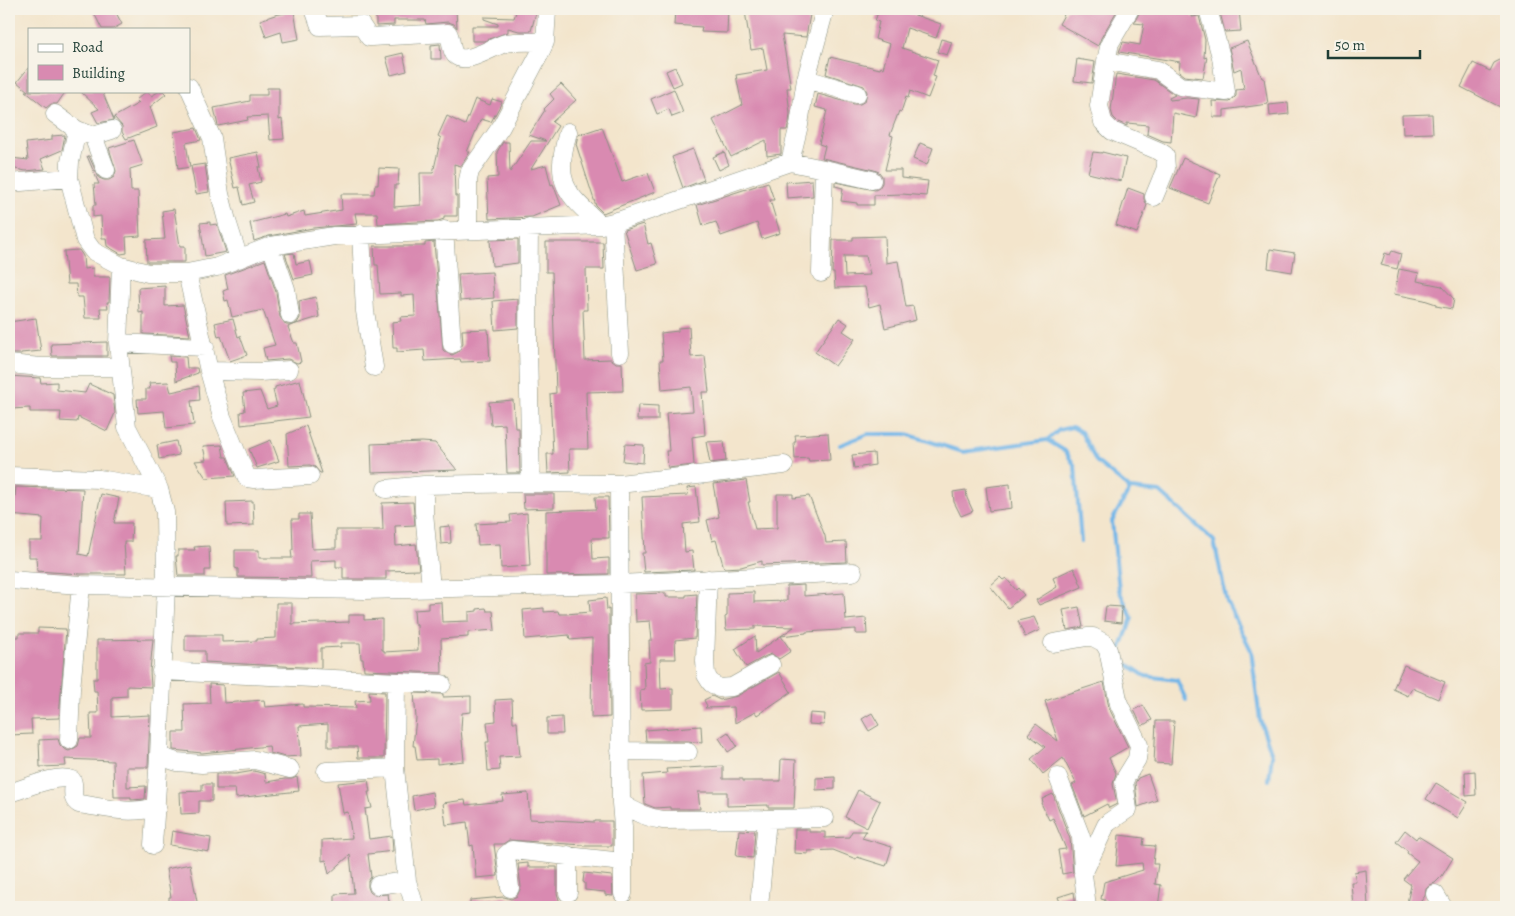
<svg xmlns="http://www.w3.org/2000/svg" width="1515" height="916" font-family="Alegreya,serif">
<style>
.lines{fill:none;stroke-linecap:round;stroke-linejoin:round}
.stream{stroke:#72b6e8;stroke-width:4}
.building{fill:#d98ab1;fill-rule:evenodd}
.minor-casing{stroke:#899180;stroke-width:19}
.minor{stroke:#fff;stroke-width:18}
</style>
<rect width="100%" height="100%" fill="#f7f3e8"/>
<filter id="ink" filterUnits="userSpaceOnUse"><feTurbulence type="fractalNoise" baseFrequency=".02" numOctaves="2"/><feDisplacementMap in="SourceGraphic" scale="10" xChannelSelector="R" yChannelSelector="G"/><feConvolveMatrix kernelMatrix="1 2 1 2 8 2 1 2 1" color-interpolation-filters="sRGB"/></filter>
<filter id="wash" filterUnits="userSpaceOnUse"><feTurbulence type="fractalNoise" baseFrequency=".0096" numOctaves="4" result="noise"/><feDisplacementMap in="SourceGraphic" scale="20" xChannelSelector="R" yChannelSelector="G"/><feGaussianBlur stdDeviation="1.12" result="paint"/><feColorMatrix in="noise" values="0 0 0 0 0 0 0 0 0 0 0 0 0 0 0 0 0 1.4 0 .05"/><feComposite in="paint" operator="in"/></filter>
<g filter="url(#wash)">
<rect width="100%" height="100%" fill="#f3e5cc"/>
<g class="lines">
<path class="stream" d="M1047,440L1059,430L1072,427L1081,432L1096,461L1130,489L1160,492L1214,541L1227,602L1251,650L1260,720L1272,755L1269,780
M840,445L868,434H906L963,452L1047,440L1065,451L1075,466L1081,542
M1130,489L1112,521L1119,590L1132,618L1119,653L1121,660L1145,676L1177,680L1186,700"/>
</g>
<g id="blocks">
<path class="building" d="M92,9H114L122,24L113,29H102Z
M376,9H456L457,28L454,24L448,22L426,24L425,20H394V25L376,26Z
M517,9H537L531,31H519L508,28V32L484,41H472V26H498V24L484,19V17L514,18Z
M675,9H728L727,33L701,32L702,27L674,25Z
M767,9H811L806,37L782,35L791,88H787L790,114L789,123L787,130H781V154L767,156L766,140L731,157L713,120L742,105L736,75L767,70L763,48L751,50L745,11Z
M879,9L912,14L941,24L936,38L907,28L902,48L938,60L933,76L936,77L928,98L910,91L908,98L906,97L901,112L899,111L890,135L893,136L885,170H901V178L928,181L926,196L902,194L874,195V205H857V203L841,201L843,188L835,186V182L875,190L879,188L882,183V176L879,172L874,170L822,158L825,146L819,144L827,110L815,107L818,94L854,104H860L865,101L867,92L864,86L826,74L830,57L880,69L881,67L883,68L890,44L875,39L879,22L875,21Z
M1067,9H1118L1101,38L1098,46L1059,24Z
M1141,9H1193L1192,17L1199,16L1205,40L1204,58L1207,57L1203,78L1184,76L1179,72L1180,62L1119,52L1123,42L1140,45L1144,24L1134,23Z
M1219,9H1239L1241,31L1225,32Z
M294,11L299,39L283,42L281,32L266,37L260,20L275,15Z
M941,39L952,42L947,55L937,52Z
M1247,41L1262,78H1264L1268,104L1224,110V117H1213L1212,101L1230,102L1236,96V90L1244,89L1241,68L1234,71L1229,48Z
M440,44L441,59H431V45Z
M403,53L407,71L391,75L386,57Z
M1506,57V110L1461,87L1473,63L1490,71L1494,63Z
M1077,59L1095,62L1092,83L1074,81Z
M29,67V91H66L57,104H51L46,108L25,91H28L17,82Z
M675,67L682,83L673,87L666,71Z
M1116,74L1154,80L1175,95L1169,98L1170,100L1187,98L1199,99L1196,118L1173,113L1171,142L1163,141L1147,134L1148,125L1127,123V126L1118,122L1113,117L1111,110Z
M561,84L576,100L552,122L558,126L531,169L546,165L551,185L553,184L561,205L532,217L489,219L487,178L498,177L497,152L503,142H509L510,172L531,141H546L529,135L545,110L544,109L554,99L550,94Z
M267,88H279V120L282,119L284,139L270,140L268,116L247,117L248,120L218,126L214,108L250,101V95H267Z
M674,89L683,113L672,117L669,109L657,114L651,99Z
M80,91H102L114,120L98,123L92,112L99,109Z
M147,91L151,96L160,91H163L166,94L150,107L157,127L126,139L122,132V126L114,117L139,103L136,100Z
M475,99L490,105L492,99L502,102L491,122L481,119L467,152H470L461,166L454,164L455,196H457V216H444V219L438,221L378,224L377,213H355L357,224L313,228L269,236L254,241L250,223L285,214L286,217L304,211L305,216L342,210L341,194H374L375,185H378L379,168L399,169L398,185H395L394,207L421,205L420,173H433L441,138L438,136L447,116L465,125Z
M1288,103L1289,114L1270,116L1269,105Z
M1432,114L1433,133L1403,134L1402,115Z
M602,127L622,182L648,173L655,192L603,213L596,206L576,144L578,135Z
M196,128L201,140L186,143L190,167L178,169L174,132Z
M65,135L62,150L41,159L45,169L26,171L10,168L11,158L28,160L26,143L52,140V136Z
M134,140L143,165L130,169L131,191H138L140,236L126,237L127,253L121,254L107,246L106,238H102L101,216L93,217V205H96L94,184H99L87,156H89L99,178L104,180H109L114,177L116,171L109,148Z
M920,143L933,148L927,165L913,159Z
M693,149L704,180L683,188L672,157Z
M258,152L261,167H258L261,182L249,185L254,202L243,205L239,187L235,188L228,158Z
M724,152L729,165L719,170L713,157Z
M1093,152L1102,153V152L1126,158L1121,181L1088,173Z
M1183,158L1220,174L1208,203L1170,188Z
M205,164L209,192L196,194L191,166Z
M812,180L813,196L787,198L786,182Z
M768,182L774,200H770L780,233L762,239L757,223L721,236L716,222L703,226L697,205Z
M1128,188L1144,194V199L1147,205L1137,233L1116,225Z
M174,209L180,246H185V262H147L146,240L165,239L162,211Z
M210,222V225L217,224L226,252L205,256L200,223Z
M643,224L648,244L651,243L657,264L637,270L624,230Z
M885,236L886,263L898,261L906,307L913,306L916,320L885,328L880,304L869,307L865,287L835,288L834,273H832L833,240H853V237ZM844,256H866L870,275L845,276Z
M518,239V263L492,266L490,240Z
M434,242L443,350L447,353L452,355L458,352L463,344L462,330L488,329L490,361L461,362L460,359L425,361L424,350L397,352V348H393L392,322L401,321L400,317L415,316L414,295L401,296V293L380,294L378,265H375L374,246H425V243Z
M546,242H603L604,269H586L587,310H583L585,360L611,359L616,363H622L623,391L586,392L588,449H569L570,472L548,473L547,454H553L550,394L556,393L552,272H546Z
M1270,249L1295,253L1292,272L1268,268Z
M79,250L83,256L84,269L93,268V277H110L109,302H107L108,308H100L101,318H85L83,297H77L76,284H67L64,251Z
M1392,251L1401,254L1397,269L1381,265L1385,253L1390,255Z
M294,253L296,264L310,261L313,275L294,279L285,254Z
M265,260L276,292L280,317L286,325H292L288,327L294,343H297L301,362L297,363L288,359L266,361L263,348L275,345L263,310L232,317L228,300L225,301L223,291L228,289L225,275Z
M1399,269L1419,273L1417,281L1442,286L1454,299L1452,309L1436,306V304L1424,300L1394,294Z
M492,272L494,298L460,301L458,274Z
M165,286V306L183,305L190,336L143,334V312L139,313L138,288Z
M316,297L319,317L293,325L297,323L300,318L299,301Z
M518,299V328L495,330L493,301Z
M36,318L41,351L21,353V354H9V322Z
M839,318L848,324L843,331L855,339L835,366L815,352Z
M233,319L238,337L240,336L247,355L230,361L221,336L218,337L215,323Z
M689,327L691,357L705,356L709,392H702L705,435L692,437L694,465L668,468L666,451H669L666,413L693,411L691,387L662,390L660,360H663L661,333L678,331V328Z
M107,342V356H52L51,344Z
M169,356L186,357L187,368H197L198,373L176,381L175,362H170Z
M9,376L40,378L41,383L57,382V390L85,393L89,384L113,395L115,413L107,431L78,417L77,422L60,421L61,412H30V408L9,409Z
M300,380L309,417L241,425L240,412L245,411L243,393L260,391L267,409L277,406L273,390L275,389V387Z
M168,382L171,392L199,386L200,400L191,401L194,425L166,428L164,411L138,413L137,399H146V389H150L149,383Z
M513,400L515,428H519L520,473H507L505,424L491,425L489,402Z
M638,405L658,406V420H637Z
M306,426L322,473H320L315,467L310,465L289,466L287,434Z
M828,433L830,460L809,461L808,458L795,459L794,442H796L795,435Z
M271,440L279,461L257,468L249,449Z
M176,441L179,455L159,459L157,445Z
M724,441L726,461L710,463L706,442Z
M422,442L435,443L457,470L372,473L371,444Z
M625,444L644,445L643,463L623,461Z
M222,445L224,457H227L235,476L206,478L195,461L206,460L203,446Z
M874,453L875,465L854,468L852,455Z
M746,480L750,502H748L755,529L777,528V494H793V498L809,496L825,536L826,543L846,542L847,562L762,565V561L741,567L724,568L716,540L712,541L707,520L719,517L713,484Z
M1010,484L1012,508L989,511L986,487Z
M16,487L83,489L79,554L88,556L101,494L119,498L114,523H132L131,542H124L126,574H81L37,571L36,557H29V541H42L43,518L9,515V495L15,496Z
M696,487L700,522L683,524L685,552L692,551L694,570L644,572L642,553H645L642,497L688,495L687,488Z
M966,490L967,498L973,511L961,516L954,502L953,492Z
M523,494H554V508L524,509Z
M595,497H608L609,538H592L593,559L609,558V574L546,575V511L596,509Z
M253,501L254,525L227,526L226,502Z
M413,502L415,525L395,526L396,546L416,544L419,570L386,571V579H343V567H336V560L310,561L311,578L238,577V569L235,568V550H259V558H292L291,550H293L292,519H299V514H310L312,549L336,548V530H383L382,503Z
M527,513L530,566L501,568L500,544L478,545L476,524L511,522L510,515Z
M450,526L451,543L441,544L440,527Z
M209,546L210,570H205V576H178L176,556H178V550H195L194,547Z
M1074,568L1082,587L1039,605L1036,600L1057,587L1053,578Z
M1000,577L1003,580L1006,578L1016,590L1018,588L1024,595L1008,608L990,586Z
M804,585V596L844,593L846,620L866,618L867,634H856V629L806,632V633L781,636L791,651L779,659L772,654L766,656L746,667L735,649L755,636L756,653L794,627L755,626V629L726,630L725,617L727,616V593L754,592V602L787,601V586Z
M666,593V597H686V595L697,594L695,638L675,640L676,659H660L661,689L673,688V709L641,710L640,690L645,689L644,663L650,662L649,640H652L650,621L636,622L635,594Z
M606,598L607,610L609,609L610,717L591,718L592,638L570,640L569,635L525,639L523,610L544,608V612L558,611L559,614H566L590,612L589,600Z
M441,602L442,622L469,621V612L477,611V609L486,608L487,611H493L495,630L468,632V637L441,639L442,673L364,670L363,659H361L360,643H341V647L321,648V668L205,662V651H185V635H222V642L257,641V639L276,638V603H292V624L349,622V615H364V620L382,619V650H384V652L418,650L417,624H415L414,610L428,609V603Z
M1106,606L1122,607L1121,623L1104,621Z
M1079,607L1083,627L1067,630L1063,610Z
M1034,617L1040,630L1025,637L1018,621Z
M38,628L66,629L59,718L31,719L32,734L9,735V637H19V633H38Z
M153,639L150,671L151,687L127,686V696L112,697V717L150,715L148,767H127V787L146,786L145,799L131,800V797H114L113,761L65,759L66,766L40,767L39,740L58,739L60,745L64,749L69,751L78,746L80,738H91L90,713H98L97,691H94L93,679H97V640Z
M1404,665L1445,682L1438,699L1412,688L1408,696L1393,689Z
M779,672L791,692L757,715L755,712L735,723L734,707L705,708L707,706L704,700L712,696L720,700L737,696Z
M1104,682L1109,708L1128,747L1109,758L1116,773L1113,784L1117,804L1109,808L1107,804L1084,816L1072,785L1076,783L1063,758L1043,774L1031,759L1045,747L1028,734L1036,724L1058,741L1045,701Z
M209,684L223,685L224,703L264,700L265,707L303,704V707L356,708L355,701L370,700L369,691L385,692L384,758H358L357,747H328V724L299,726L301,756L285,757L270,753L269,746L202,753L173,750V732H185L184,704L210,703Z
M414,693L443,694V697L471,696V712L462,713L461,729L464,761L437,764V759L417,760L415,746H413L416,718Z
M512,699L513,722H517L520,756L499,757L500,770L488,771L486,742H489L487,722L496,721L495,700Z
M1143,705L1152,720L1142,726L1134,710Z
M810,713L825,714L824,725L809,724Z
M872,713L879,725L869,731L862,719Z
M562,717L563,734H547V718Z
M1156,721H1174L1171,764L1154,763Z
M701,726L702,743L688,741H646L645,730Z
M728,732L737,746L728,752L719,738Z
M781,759L796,760L794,808H768V805L727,806V792H698L700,809H670V807L655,808L645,804L643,775L667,773L666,769L723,766V779H743V781H780Z
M254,771L265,774L266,782L285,779H292L297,777L299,791L236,798L235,789H216V774H236Z
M1475,771L1476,795L1466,796L1465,772Z
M1148,774L1157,800L1138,807L1135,783L1138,778Z
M835,777V789L816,790V778Z
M368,780L370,792H368L372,808L365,809L369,839L392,836L393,851L368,854L371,877L368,881V887L370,892L374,895L388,894L390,907H335V894L354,893L350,855L329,874L326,860L322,861V840L352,838L348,812L343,813L338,783Z
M1436,783L1468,802L1458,818L1426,799Z
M202,784H212V801H199V813L181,814L180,792L202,791Z
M858,790L880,801L867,828L845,817Z
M432,792L434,806L414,810L412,796Z
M528,793L530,819L595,822V821H612V846H583V845L509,840L503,844H494L498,876L476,878L473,845L470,846L467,822L446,825L443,803L465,800L466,805L503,801L502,795Z
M1053,794L1070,839L1073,872L1062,874L1058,850L1066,849L1053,818L1049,820L1041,803L1043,802L1042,799Z
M795,829H809V832H825V838L849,837L852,831H866L862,838L892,847L886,866L857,857L856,859L833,850L808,851V854L794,853Z
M739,830L755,831L753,858L736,856Z
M1405,830L1416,839L1418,836L1453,858L1442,876L1435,883L1430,885L1426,889L1425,896L1421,901L1420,907H1406L1411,885L1403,879L1418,861L1407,853L1408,851L1396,842Z
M172,831L211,838L209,852L170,845Z
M1119,835L1144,838L1143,845L1155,846L1153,864H1158L1155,884L1161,885L1158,907H1104L1105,900L1101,899L1104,882L1143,870L1142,863L1116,866Z
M528,863V867H557V893L561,907H470V900L504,897L511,899L517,896L521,887L518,864Z
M190,864L198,907H169V897H171L166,869Z
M1366,870L1368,907H1353L1351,882H1356L1354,872Z
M584,873L612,876L613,896L605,895V892L585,890V883L583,882Z
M1074,892L1076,907H1062L1058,897Z"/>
</g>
</g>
<g filter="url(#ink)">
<use href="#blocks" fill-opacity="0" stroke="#899180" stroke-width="1"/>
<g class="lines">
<g class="minor-casing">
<path id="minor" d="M314,9L320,26L361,25L369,37H371L448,33C452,39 450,49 455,55C466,66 493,46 506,43C518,41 533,42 545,42
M1130,9L1110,43L1106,61L1099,106L1103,122L1112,131L1159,151L1165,155L1166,168L1154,197
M1106,61L1158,70L1180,86L1226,92L1221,57L1208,9
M806,79L857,94
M189,87L212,138L220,194L227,221L239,259
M55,114L77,130
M568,132C554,182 564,192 601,225
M93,136L106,170
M790,162L824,169L821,273
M824,169L872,180
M69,178L70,162L77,130L93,136L112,130
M9,183L69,178L85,240L93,251L121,266L148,273H187L217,267L271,246L334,236L601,225L621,220L790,162L799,125L806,79L825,9
M613,222L620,353
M529,227L528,347L531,483L619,484L621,803C634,812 646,818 663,820L767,819L759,907
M468,229V180L470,171L501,127L540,53L545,42L547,11
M444,230L452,344
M361,234L365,311L374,367
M271,246L286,289L290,315
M121,266L118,343L127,427L159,489L165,512L166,586L159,756L153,845
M187,273L209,371L222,417L247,478L254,479L310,476
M118,343L205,347
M9,364L41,367H119
M209,371L260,372L289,370
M9,476L99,479L159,489
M619,484L784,465
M386,489L424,485
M708,579L705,661L706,675L711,683L719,688L732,687L771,665
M9,580L81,585L365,590L620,584L853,572
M431,588L424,512V485L531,483
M1053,643L1087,637H1093L1104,643L1108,650L1119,704L1139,745L1137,759L1126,777L1124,782L1128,809L1109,822L1106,825L1083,874L1087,907
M161,671L442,684
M69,740L71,689L81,585
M620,751L688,752
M159,756L177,762L202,764L255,760L290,769
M395,768L407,881L415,907
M326,771L395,768L396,682
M1058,777L1081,837L1083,871
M9,793C25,789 57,773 72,780C76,789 69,798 79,804C107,808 128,815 157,807
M621,803L623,827V894
M767,819L825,818
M378,885L407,881
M510,888L506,855L512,850L623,862
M568,893V855
M1435,894L1443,907"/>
</g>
<use href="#minor" class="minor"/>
</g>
</g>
<rect width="1515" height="916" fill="none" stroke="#f7f3e8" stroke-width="30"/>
<rect x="28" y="28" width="162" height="65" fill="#f7f3e8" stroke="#a1aaa0"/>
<rect x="38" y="44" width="25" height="8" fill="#ffffff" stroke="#a1aaa0"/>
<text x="72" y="52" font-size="15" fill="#1f3d34">Road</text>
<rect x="38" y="65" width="25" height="15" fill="#d98ab1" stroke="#a1aaa0"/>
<text x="72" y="78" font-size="15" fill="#1f3d34">Building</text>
<path d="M1328 50v8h92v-8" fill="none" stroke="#1f3d34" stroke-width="2.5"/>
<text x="1335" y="50" font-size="15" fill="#1f3d34" stroke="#f7f3e8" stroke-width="4" paint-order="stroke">50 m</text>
</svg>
